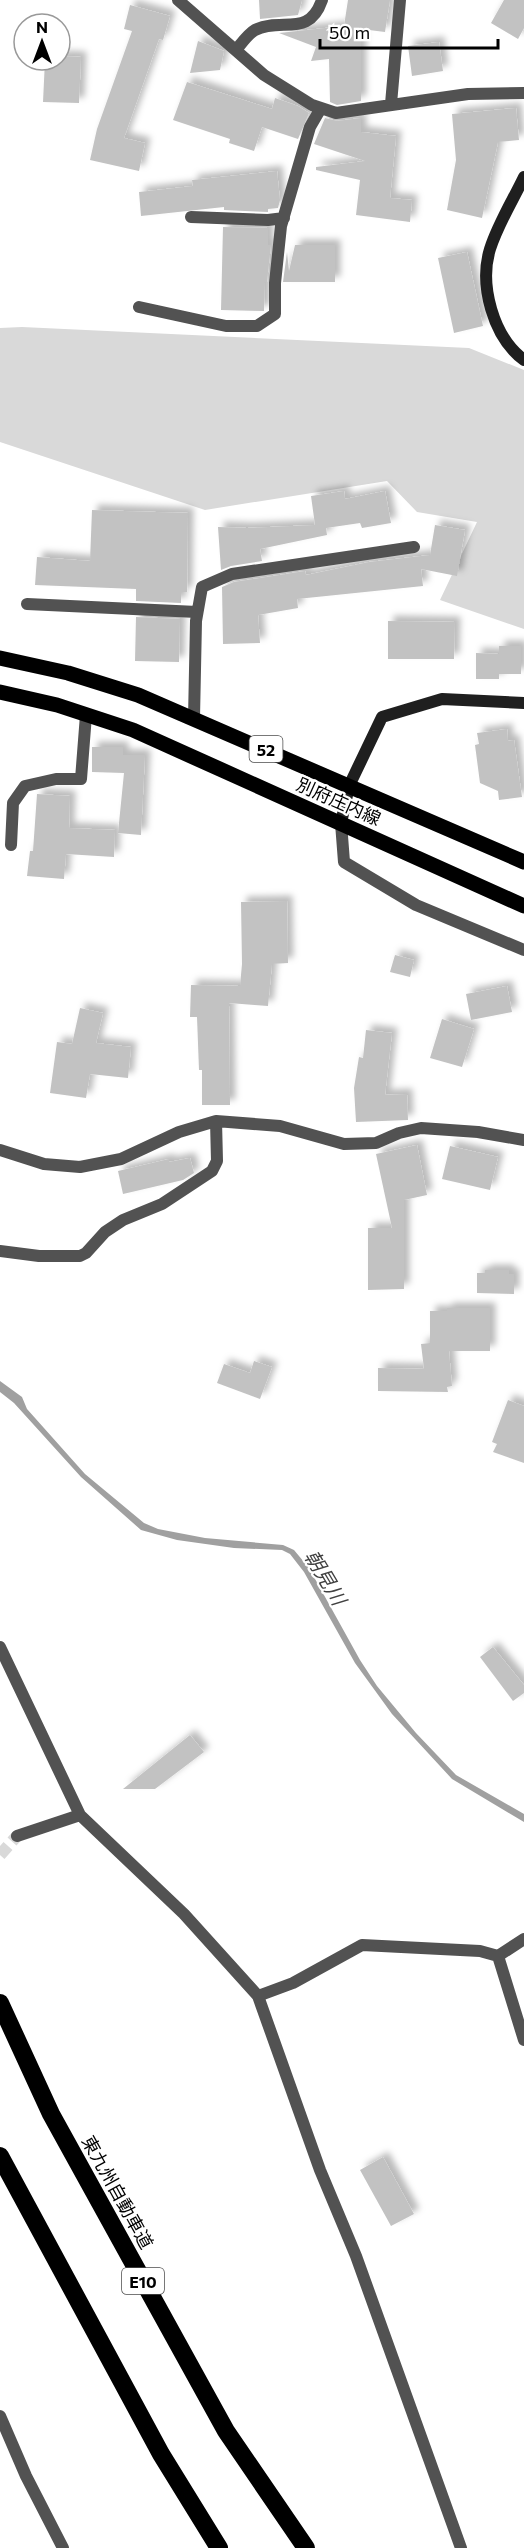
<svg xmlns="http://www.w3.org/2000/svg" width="524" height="2548" font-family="Commissioner,'Noto Sans JP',sans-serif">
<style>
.green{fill:#d9d9d9}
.water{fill:#a0a0a0}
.building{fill:#c2c2c2;filter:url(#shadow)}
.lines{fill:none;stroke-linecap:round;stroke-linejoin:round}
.street-tunnel{stroke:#d9d9d9;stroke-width:12;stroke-dasharray:12 6;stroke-linecap:butt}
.street{stroke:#525252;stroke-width:12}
.secondary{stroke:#1f1f1f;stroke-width:12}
.primary{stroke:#000;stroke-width:15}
.highway{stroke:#000;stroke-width:18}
.labels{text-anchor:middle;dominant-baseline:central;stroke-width:4.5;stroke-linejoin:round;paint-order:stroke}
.shield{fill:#fff;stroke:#4c4c4c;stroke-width:1.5}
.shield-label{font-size:16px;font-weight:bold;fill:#000}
.street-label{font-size:18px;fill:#000;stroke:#fff}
.water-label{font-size:20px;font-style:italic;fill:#414141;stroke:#fff}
</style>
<defs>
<filter id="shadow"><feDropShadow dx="5.5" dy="-5.5" stdDeviation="3" flood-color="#0004"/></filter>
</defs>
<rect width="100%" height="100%" fill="#fff"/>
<path class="green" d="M22,327L469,348L524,370V629L440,600L477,522L417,512L387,481L205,510L0,442V328Z"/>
<path class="water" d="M0,1381L22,1397L27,1409L85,1474L144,1523L158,1529L205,1538L283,1545L294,1550L309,1568L360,1660L377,1686L416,1733L456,1775L524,1814V1822L452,1779L392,1714L355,1663L304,1572L290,1554L282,1550L234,1548L177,1540L141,1530L81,1477L14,1403L0,1392Z"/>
<path class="building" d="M259,0H302L298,15L260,19Z
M348,0H390L385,32L361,29V101L337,105L330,102L329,59L311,61L316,47L279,33L344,26Z
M504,0H524V28L518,39L491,23Z
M130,5L170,16L163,40L159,39L124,138L145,143L139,171L90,160L97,129L132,31L124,29Z
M198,41L224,51L220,70L190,73Z
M439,42L443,71L412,76L408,46Z
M60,56L81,57L79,103L43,102L45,60H60Z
M187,82L272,109L275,98L298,106L309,113L298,139L262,127L254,151L229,143L230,139L173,120Z
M516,108L519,140L498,142L482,218L447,210L456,160L452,114Z
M325,118L337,121L361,118V132L396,136L390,198L412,200L410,222L356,215L360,180L316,170V167L365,161L314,144Z
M277,171L280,200L278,208L268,209V212L224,210V207L141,216L139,192L193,186L192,180Z
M223,227L268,228V245H271L267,282H265L264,311L221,310Z
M295,245H335V282H283L287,252L289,271Z
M467,252L483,326L454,333L438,258Z
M344,491L345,499L385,491L391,523L362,528L360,523L326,528L327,535L260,549L262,561L231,566L221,570L218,527L247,528L315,525L311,496Z
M92,510L188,513L187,592H181V603L136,601V589L35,585L37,557L90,561Z
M435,525L465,530L457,576L421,569L423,586L297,599L298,608L258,615L260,643L223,644L222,587L234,582L305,571L306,575L369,562L430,555Z
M136,617L180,619L179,662L135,661Z
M388,621L455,622L454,659H388Z
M499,646H521V674H499V679H476V653L499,654Z
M507,729L508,741L514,740L522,797L499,800L498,791L480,783L475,745L479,744L477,733Z
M92,747H123V755H145L141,835L118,833L124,773L92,772Z
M37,794L70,796L69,828L115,830L114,857L66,854L64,879L27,876L30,851H33Z
M287,901L288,963L272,964L268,1006L229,1003L230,1105H202V1070H199L197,1017H190L191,985L240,986L242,964L241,902Z
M395,955L414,960L410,977L390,972Z
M507,986L512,1012L471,1020L466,994Z
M80,1008L103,1013L96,1043L131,1047L128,1078L90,1074L86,1098L50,1093L57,1042L72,1044Z
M442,1019L474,1029L462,1067L430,1058Z
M366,1030L392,1033L385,1095L407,1094L408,1120L356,1122L354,1088L359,1057L363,1058Z
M417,1145L427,1195L404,1200V1289L368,1290V1228H392L376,1154Z
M450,1146L498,1157L490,1190L442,1179Z
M190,1158L194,1173L183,1180L123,1194L118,1171L169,1159V1162Z
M485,1270H509V1274H514V1294L477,1293V1273H485Z
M447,1308H490V1351H449L452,1386L447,1387L448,1392L378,1391V1368L424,1369L421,1344L430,1343V1311H447Z
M254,1361L272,1367L260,1399L217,1383L224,1364L250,1373Z
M508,1400L524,1406V1463L493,1452L497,1444L492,1442Z
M493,1647L524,1685V1693L513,1701L480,1657Z
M190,1735L204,1752L155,1789H123Z
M383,2157L414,2214L391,2226L360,2170Z"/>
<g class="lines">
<path class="street-tunnel" d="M0,1855L17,1836"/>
<path class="street" d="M178,0L264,75L312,105L336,113L468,94L524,93
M236,50C241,44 248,34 255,30C282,17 309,38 322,0
M391,104L400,0
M191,217L268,220L284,218
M139,307L226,326H257L275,314V283L281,226L310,127L321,108
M27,604L197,612
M194,718L196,621L202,587L232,574L414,547
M341,823L344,862L416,905L524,950
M11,845L13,803L25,786L56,779H81L86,715
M0,1150L44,1164L80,1167L121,1159L179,1132L216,1121L280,1126L344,1144L376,1143L399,1133L421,1128L478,1132L524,1140
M0,1251L39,1256H80L86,1253L105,1232L123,1220L162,1204L212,1171L217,1161L216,1121
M0,1647L80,1815L184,1914L258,1996L320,2170L356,2256L461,2548
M17,1836L80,1815
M498,1956L524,2040
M258,1996L293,1983L362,1945L480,1951L498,1956L524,1939
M0,2416L26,2476L63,2548"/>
<path class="secondary" d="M524,177C513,200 498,224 490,249C479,285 493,337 524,360
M341,823L349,786L382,717L442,699L524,703"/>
<path class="primary" d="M0,658L68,673L138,695L524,862
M0,692L57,705L133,730L524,906"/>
<path class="highway" d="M0,2003L51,2114L226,2431L306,2548
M0,2156L161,2454L219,2548"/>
</g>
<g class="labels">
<g class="shield">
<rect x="249.5" y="736" width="33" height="26" rx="4.5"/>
<rect x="122" y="2268" width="42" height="26" rx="4.5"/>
</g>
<g class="shield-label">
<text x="266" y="749">52</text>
<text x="143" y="2281">E10</text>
</g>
<g class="street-label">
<text transform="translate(339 801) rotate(24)">別府庄内線</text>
<text transform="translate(118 2192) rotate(61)">東九州自動車道</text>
</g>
<g class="water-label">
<text transform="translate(326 1577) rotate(59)">朝見川</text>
</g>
</g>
<g transform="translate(42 42)"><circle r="28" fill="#ffffff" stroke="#999999" stroke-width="1.5"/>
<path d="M0-4.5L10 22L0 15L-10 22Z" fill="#000000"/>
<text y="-9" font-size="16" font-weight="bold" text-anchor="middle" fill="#000000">N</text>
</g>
<path d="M320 39v9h178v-9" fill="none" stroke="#000000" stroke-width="3"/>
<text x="329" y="39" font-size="18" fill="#000000" stroke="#ffffff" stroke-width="4.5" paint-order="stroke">50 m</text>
</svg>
